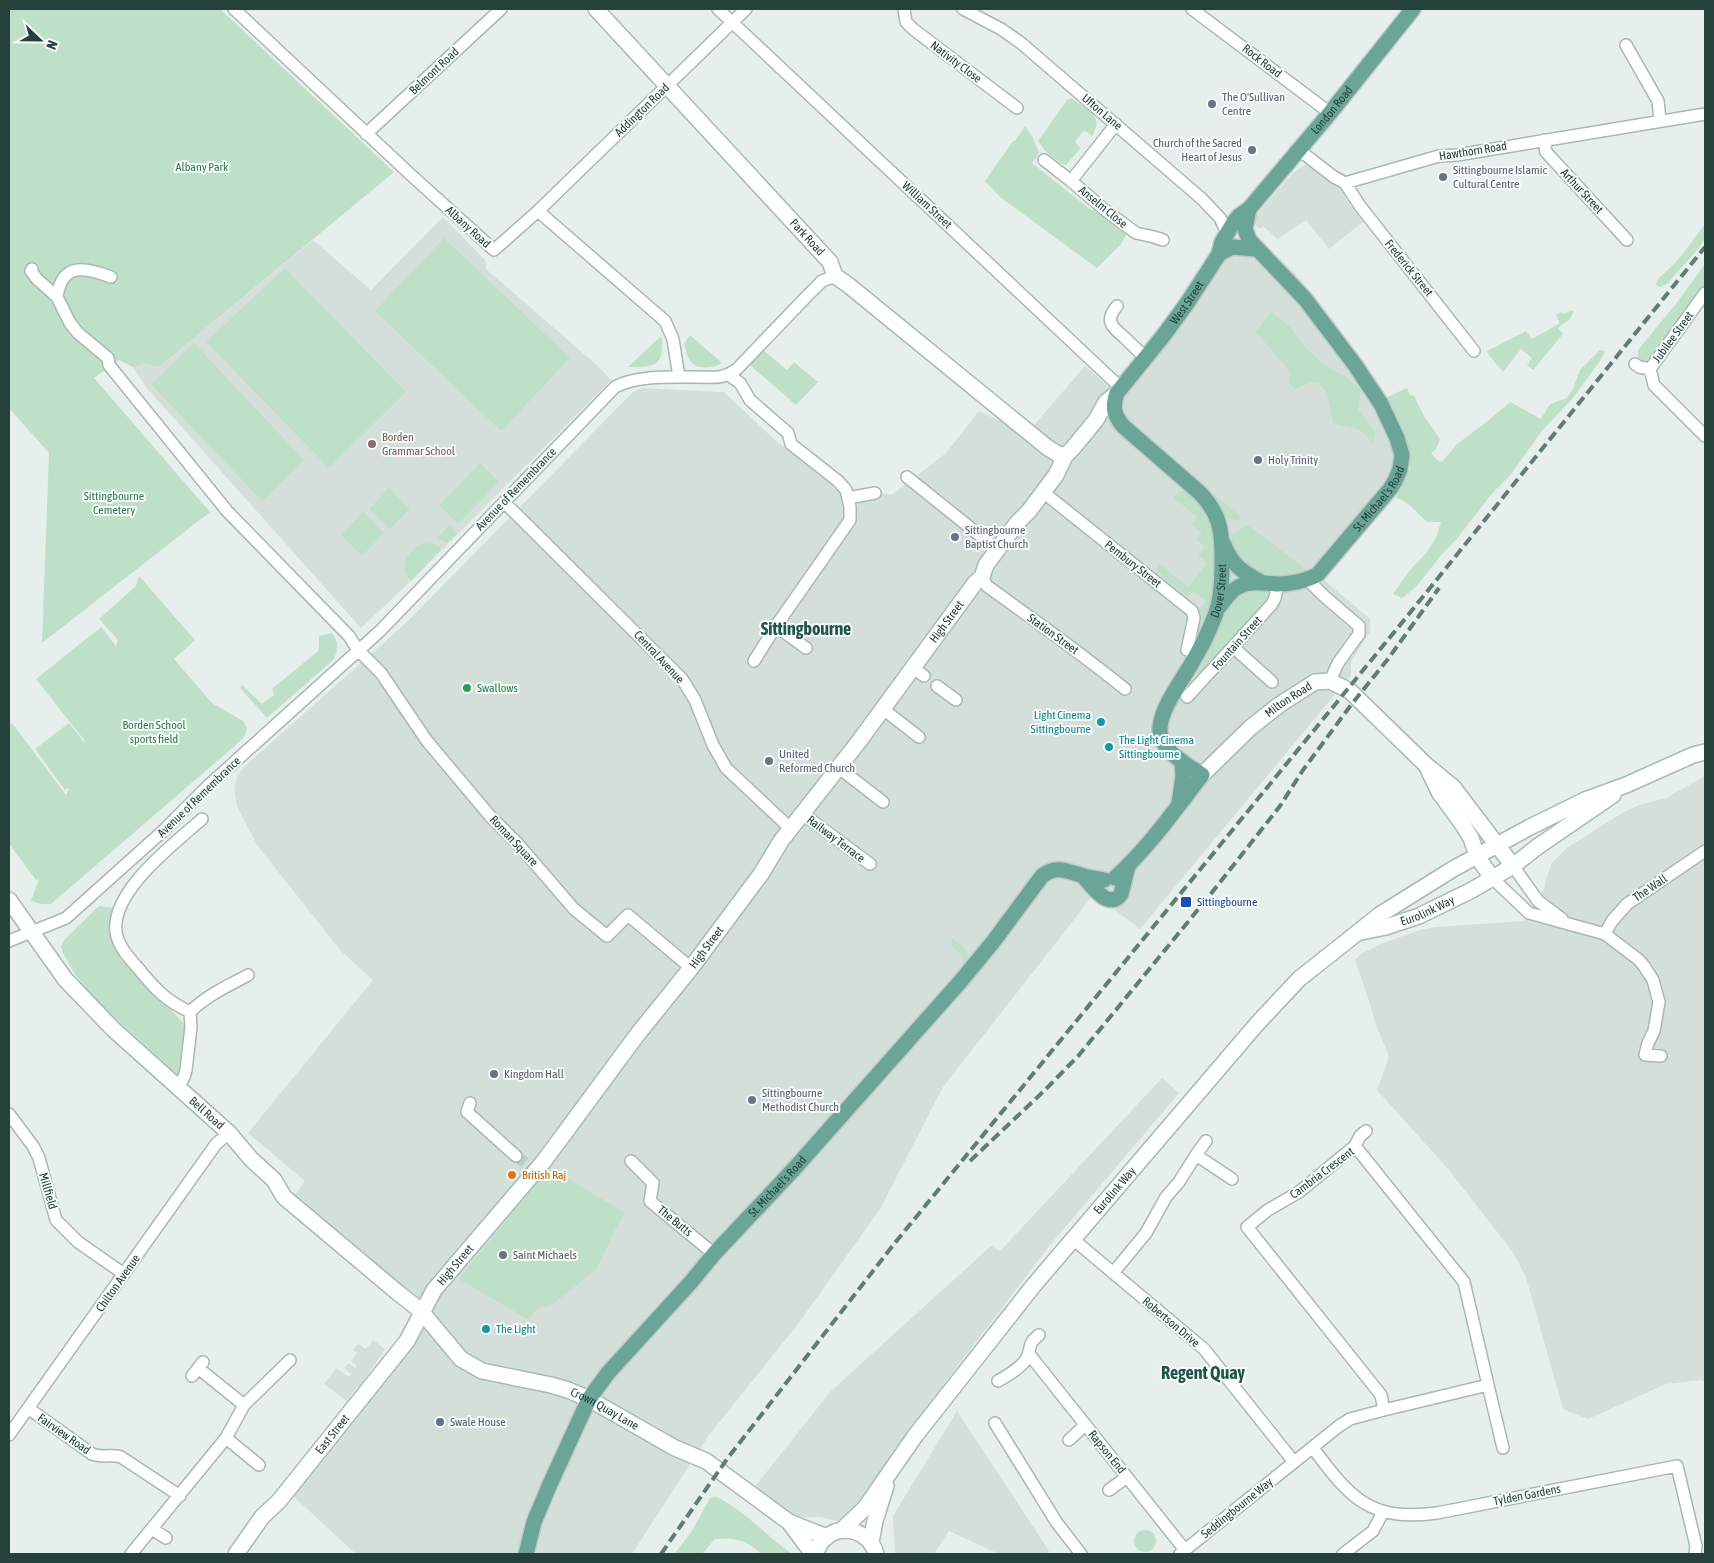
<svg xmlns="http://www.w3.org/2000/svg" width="1714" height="1563" font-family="'Asap Condensed',sans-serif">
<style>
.built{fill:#d4dfda}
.green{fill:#bfe0c8}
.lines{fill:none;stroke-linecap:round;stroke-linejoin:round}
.street-tunnel{stroke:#bfccc8;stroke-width:11;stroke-dasharray:11 5.5;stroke-linecap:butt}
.street-casing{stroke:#a8b8b2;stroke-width:14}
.secondary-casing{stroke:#a4bbb3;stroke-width:18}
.primary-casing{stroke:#c2cac8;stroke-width:18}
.street{stroke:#fff;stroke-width:11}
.secondary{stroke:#fff;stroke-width:15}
.primary{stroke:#6aa596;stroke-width:15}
.rail{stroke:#5f7d75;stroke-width:4;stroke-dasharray:10 5;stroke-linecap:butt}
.worship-dot{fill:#6b7280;stroke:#f7fbf9;stroke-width:2}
.education-dot{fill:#8d6e63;stroke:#f7fbf9;stroke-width:2}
.leisure-dot{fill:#2e9e5b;stroke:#f7fbf9;stroke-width:2}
.culture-dot{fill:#0f9aa8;stroke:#f7fbf9;stroke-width:2}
.transit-dot{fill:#1a4fb4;stroke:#f7fbf9;stroke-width:2}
.food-dot{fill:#e8710a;stroke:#f7fbf9;stroke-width:2}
.service-dot{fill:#5c6f8a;stroke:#f7fbf9;stroke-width:2}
.labels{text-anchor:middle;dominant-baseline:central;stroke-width:4;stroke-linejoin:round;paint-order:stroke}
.street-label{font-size:12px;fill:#24423a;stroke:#f7fbf9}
.worship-label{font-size:12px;fill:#5b616d;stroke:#f7fbf9;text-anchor:start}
.park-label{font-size:12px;fill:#2d7a4b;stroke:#f7fbf9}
.education-label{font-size:12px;fill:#785e54;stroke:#f7fbf9;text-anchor:start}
.leisure-label{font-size:12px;fill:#27864d;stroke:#f7fbf9;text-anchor:start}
.culture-label{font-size:12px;fill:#0d838f;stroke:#f7fbf9;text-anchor:start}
.transit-label{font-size:12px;fill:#164399;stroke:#f7fbf9;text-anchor:start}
.food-label{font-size:12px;fill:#c56008;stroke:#f7fbf9;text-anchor:start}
.service-label{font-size:12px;fill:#4e5e75;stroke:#f7fbf9;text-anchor:start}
.district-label{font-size:18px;font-weight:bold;fill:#1f5548;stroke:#f7fbf9}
</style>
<rect width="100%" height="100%" fill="#e6efeb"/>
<path class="built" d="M1305,165L1311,166L1348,194L1345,198L1363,222L1329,249L1306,220L1278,239L1263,226L1260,229L1251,221L1293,173Z
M443,217L486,261V269L599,367L611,380L411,581L361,628L146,387L133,367L144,364L159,367L313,240L371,290Z
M1263,248L1280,259L1299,278L1375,378L1394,407L1409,451L1408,468L1322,578L1370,619V632L1351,662V675L1140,929L1094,894L943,1087L880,1209L798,1324L709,1435L632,1554H356L291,1494L432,1310L405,1289L293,1197L305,1181L248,1133L373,980L341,951L257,845L237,806L234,787L238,775L244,767L407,622L633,392L642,388L724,392L775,440L842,493L893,494L946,453L979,411L1000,421L1023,438L1085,366L1123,399L1225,252Z
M1705,776V1382L1701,1380L1666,1384L1588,1419L1563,1409L1526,1277L1512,1251L1449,1170L1377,1090L1388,1061V1054L1375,1022L1370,1004L1355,960L1361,954L1383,943L1417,931L1435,927L1525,921L1545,887L1546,879L1552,863L1568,847L1624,812L1639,805L1666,798Z
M1162,1078L1179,1093L1050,1245L908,1431L864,1494L851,1510L838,1521L820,1517L796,1518L753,1489L831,1391L991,1246L1000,1251Z
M373,1340L385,1349L359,1388L357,1387L347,1401L324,1384L336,1368L349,1377L351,1374L344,1368L348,1363L355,1368L357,1366L351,1361L357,1353L353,1350L358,1344L366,1349Z
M957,1411L1049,1551L1046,1554H999L949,1531L934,1554H895L893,1516Z"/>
<path class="green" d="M9,9H220L394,172L159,367L144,364L133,367L119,360L94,378L210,512L42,643L49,453L9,408Z
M1071,98C1087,110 1105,115 1092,136L1084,130L1075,142L1081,148L1066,165C1054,161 1045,151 1038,141L1067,100Z
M1025,126L1033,138L1039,153L1032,163L1091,210H1094L1127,233L1121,244L1097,268L1000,197L985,181L1013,141H1015Z
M1705,224V238L1699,248L1668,283L1660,287L1656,285C1657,276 1666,273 1672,266C1684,254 1694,238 1705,224Z
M444,238L570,358L501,431L375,311Z
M1705,264V300L1654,368L1638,359V350L1675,305Z
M285,268L406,392L329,468L206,342Z
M1572,310L1574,311L1570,319L1558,328L1563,334L1533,370L1527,365L1532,358L1521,349L1503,372L1488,354L1487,351L1526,331L1532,339L1560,323L1556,315L1561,312L1564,314Z
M1271,311L1290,327L1305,347L1324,365L1346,377L1361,390L1358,409L1375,431L1373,444C1358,424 1356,430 1333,423L1327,393L1318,382H1311L1295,389L1288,382L1291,373L1256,332Z
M690,335L722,363C714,368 698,370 691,362C687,358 686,349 684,344Z
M660,337L662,339C664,368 652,367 628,367Z
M194,343L304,460L262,501L151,384Z
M763,350L787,370L794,362L818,382L796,405L751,366V364Z
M1600,350L1605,351L1600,361L1573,398L1541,432L1511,474L1490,496L1455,541L1442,554L1417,586L1402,598L1393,594L1410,570L1427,552L1436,538L1441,522H1427C1415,512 1410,502 1396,498L1410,469C1407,462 1411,457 1409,450C1404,432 1393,415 1385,398L1407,388L1410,395L1414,396L1424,416L1440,439L1436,449L1431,453L1437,460L1442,462L1456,445L1489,420L1510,402L1541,419L1550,404L1567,398L1573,389L1580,370Z
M480,463L499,482L458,524L439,505Z
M389,488L410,509L390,529L369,509Z
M1185,489C1207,508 1213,522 1215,552C1215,559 1216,567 1216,574C1215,605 1199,634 1187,661L1200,612L1198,610L1206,601L1193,591L1188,597L1162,576L1156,569L1160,564L1188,587L1207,563L1198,555L1205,547L1196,539L1202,533L1192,524L1197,517L1173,497Z
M1212,493L1242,518C1236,522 1230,520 1224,516L1220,504Z
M363,512L384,533L362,556L341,535Z
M450,525L457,534L447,543L437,538Z
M1248,525L1308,571C1285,578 1243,581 1234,553C1231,546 1230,542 1232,534Z
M426,542L441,546L440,551L411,581C396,566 410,548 426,542Z
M139,576L195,640L174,659L212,703L243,721L247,729L244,737L238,743L51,904H41L31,901L39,879L36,880L9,844V726L12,723L66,795L69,788L65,790L35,749L69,723L84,742L85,741L36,679L101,627L116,646L118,640L99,619L136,586Z
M1248,588L1270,590V600L1193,682L1212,644L1226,605Z
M332,633C339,642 339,652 332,661L267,718L240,688L242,685L262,704L274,695L272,689L317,652L319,649V636Z
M99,906L114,908V930L147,983L184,1024L187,1033L179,1076L102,1006L76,976L63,953L61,947L64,940Z
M952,938L964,947L968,957L963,970C963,955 963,954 951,946Z
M549,1167L624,1212L625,1214L617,1226L596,1270L550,1306L539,1308L528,1318L532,1322L459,1279Z
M717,1497C745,1511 767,1536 792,1554H761C745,1539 737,1538 715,1539L702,1554H674L692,1531L710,1498Z
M1134 1541a11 11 0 1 1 22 0a11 11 0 1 1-22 0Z"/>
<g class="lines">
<path class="street-tunnel" d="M516,1156L528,1165"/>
<g class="street-casing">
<path id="street" d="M234,9L411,175L494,250L538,211L746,9
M718,9L1121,388
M904,9L906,22L913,29L1017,108
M963,9L1001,29L1021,43L1202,199L1220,218L1227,233
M1192,9L1330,113
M1626,45L1658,101L1660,120
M1116,124L1071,181L1105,210L1136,233L1154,237L1163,240
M366,134L501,9
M1544,140L1546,152L1627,240
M1299,150L1334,177L1345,183L1439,156L1457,155L1705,114
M1044,160L1071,181
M1345,183L1360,206L1474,351
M538,211L665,321L673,339L679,377
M32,269L31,271L37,279L57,297L70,323L78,333L108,358L109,365L227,511L349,636L358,650L381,673L427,741L490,816L518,844L574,909L607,936L628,915L691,968
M57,297C62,262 85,267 111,277
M1117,306C1104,321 1112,327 1125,338C1132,345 1139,352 1146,358
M1635,364L1639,367L1650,369L1705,293
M1650,369L1654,385L1705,436
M729,375L740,383L750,400L788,433L791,444L838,481L846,490L850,507V520L776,626L754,661
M907,477L998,550
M1043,492L1192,611L1194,618L1187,650
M848,498L875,493
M504,502L682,679L695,700L713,745L726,768L791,829
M982,577L987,586C1034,620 1081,653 1125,689
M1307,579L1324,596L1359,626V634L1338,663L1330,681
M776,626L806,648
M1233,647L1272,682
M914,668L924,676
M937,686L956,700
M1187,697L1272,604L1275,598L1278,584
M883,709L919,737
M839,768L883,802
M803,814L870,864
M1513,866L1538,901L1562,919
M1492,878L1529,913L1605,934L1639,960L1644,966L1653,980L1659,1002L1654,1031L1648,1043L1645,1055L1661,1056
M1605,934L1612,921L1627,904L1705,851
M9,941L66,918L163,831L209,785L380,631L615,387C637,375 671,377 696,377C714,377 721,380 737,369L808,295L822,281L835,276
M190,1012C207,995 228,986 248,975
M179,1086L184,1077L186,1070L191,1027L190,1012C165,1000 155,989 138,968C129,958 118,946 116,932C111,891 174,844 202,819
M470,1103L467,1112L516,1156
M9,1114L33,1146L39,1158L56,1220L78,1242L124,1274
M1355,1146L1464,1282L1488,1385L1384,1410L1381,1395L1247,1227L1268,1210L1299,1192Z
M1355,1146L1360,1136L1366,1131
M1196,1155L1206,1141
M631,1161L653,1183L650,1201L714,1254
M1074,1240L1204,1349L1294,1462
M1113,1273L1146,1233L1166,1197L1179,1182L1196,1155L1232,1179
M1029,1354L1185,1550
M198,1368L244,1405
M192,1376L203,1362
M998,1381C1008,1375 1025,1366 1028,1355C1032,1343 1028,1344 1039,1335
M1488,1385L1503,1448
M28,1408L92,1454C102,1458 111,1454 121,1457L180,1496
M995,1423L1057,1523L1081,1554
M9,1435L216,1144L229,1133
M226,1438L259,1465
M1069,1440L1085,1425
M1313,1448C1350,1498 1370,1522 1437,1513L1677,1466L1696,1546L1695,1554
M1109,1490L1127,1477
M152,1529L166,1538
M131,1554L226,1438L244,1405L290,1360
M1180,1554L1339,1426L1350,1419L1384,1410
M1343,1554L1373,1531L1383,1512"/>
</g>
<g class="secondary-casing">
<g id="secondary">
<path id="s1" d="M596,9L830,262L835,276L847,284L1048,448L1058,454L1065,456"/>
<path d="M1428,769L1439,792L1463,825L1471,838L1477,856L1492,878"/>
<path id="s2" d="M1202,775L1250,728L1279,705L1315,682L1330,681L1350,691L1426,765L1453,787L1513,866"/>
<path id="s3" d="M9,900L65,979L113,1029L229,1133L251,1159L274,1180L284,1197L397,1292L421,1311L461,1359L482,1371L551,1385L568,1390L589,1399L675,1448L706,1461L789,1522L827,1537"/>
<path id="s4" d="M1361,932L1386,927L1419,916L1472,890L1513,866L1537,847L1613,795"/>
<path d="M789,1522L813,1554"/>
<path id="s5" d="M842,1530L865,1508L915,1436L1034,1285L1256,1025L1299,979L1381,914L1453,869L1530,827L1585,800L1626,785L1693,755L1705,752"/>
<path d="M871,1542L875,1521L886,1486"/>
<path id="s6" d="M236,1554L262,1517L279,1501L407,1341L434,1290L544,1161L637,1035L691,968L761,874L781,841L860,740L975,583L982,577L986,565L1017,523L1029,511L1056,475L1065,456L1073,448L1096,420L1106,402L1117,393"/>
<path d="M816,1554C823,1522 868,1523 876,1554"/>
</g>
</g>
<g class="primary-casing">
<g id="primary">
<path d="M1219,254L1232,247L1256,249"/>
<path d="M1223,543C1232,565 1241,571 1261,582"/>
<path id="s7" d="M1217,609C1223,603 1228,594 1235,589C1247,580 1263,583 1277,584C1290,584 1307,581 1318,574L1390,489L1395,481L1400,469L1402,455L1397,438L1381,404L1355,365L1305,299L1249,240L1245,229L1249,209"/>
<path d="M1179,803L1183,777L1182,761"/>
<path d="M1083,876C1092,886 1109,911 1121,894L1128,866"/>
<path id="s8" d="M1115,878C1148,848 1175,810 1202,775C1189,766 1166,754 1161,737C1154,715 1183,680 1193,661C1202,646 1210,629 1216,613C1222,595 1222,574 1222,556C1222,529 1219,513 1200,493L1123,426C1114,415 1112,407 1117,393L1164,335L1188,302L1219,254L1222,242L1234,222L1239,216L1249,209L1330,113L1413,9"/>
<path id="s9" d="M526,1554L534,1522L550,1484L589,1399L608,1373L691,1282L714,1254L794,1169L960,982L993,942L1042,876C1057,864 1068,872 1084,876C1090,878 1097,878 1104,880"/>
</g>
</g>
<use href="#street" class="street"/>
<use href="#secondary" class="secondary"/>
<use href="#primary" class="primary"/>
<path class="rail" d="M970,1161L1045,1090L1079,1055L1210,895L1280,806L1303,770L1351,705L1388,659L1439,588
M661,1554L727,1459L894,1244L1409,614L1705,247"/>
</g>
<g class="worship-dot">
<circle cx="1212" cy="104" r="5"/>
<circle cx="1252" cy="150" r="5"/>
<circle cx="1443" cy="177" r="5"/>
<circle cx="1258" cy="460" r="5"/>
<circle cx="955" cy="537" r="5"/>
<circle cx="769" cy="761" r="5"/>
<circle cx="494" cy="1074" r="5"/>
<circle cx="752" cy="1100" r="5"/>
<circle cx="503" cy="1255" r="5"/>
</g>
<circle class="education-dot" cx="372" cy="444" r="5"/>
<circle class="leisure-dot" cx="467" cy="688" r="5"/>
<g class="culture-dot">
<circle cx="1101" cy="722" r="5"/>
<circle cx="1109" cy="747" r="5"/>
<circle cx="486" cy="1329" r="5"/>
</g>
<rect class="transit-dot" x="1180" y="896" width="12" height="12" rx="2.5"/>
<circle class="food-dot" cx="512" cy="1175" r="5"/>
<circle class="service-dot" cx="440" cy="1422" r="5"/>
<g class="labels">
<g class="street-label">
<text transform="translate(1262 61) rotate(38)">Rock Road</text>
<text transform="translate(956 62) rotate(37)">Nativity Close</text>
<text transform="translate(434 71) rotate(-43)">Belmont Road</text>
<text transform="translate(642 110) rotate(-44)">Addington Road</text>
<text stroke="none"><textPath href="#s8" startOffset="951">London Road</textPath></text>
<text transform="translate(1102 112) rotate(40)">Ufton Lane</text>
<text transform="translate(1473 151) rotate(-9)">Hawthorn Road</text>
<text transform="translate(1582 191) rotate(47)">Arthur Street</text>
<text transform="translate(927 205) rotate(43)">William Street</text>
<text transform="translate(1103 207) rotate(39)">Anselm Close</text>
<text transform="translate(468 227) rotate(42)">Albany Road</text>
<text stroke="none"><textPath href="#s1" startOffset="311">Park Road</textPath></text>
<text transform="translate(1409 268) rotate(51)">Frederick Street</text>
<text stroke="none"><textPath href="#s8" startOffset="708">West Street</textPath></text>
<text transform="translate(1673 337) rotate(-54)">Jubilee Street</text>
<text transform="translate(516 489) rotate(-46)">Avenue of Remembrance</text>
<text stroke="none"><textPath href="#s7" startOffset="210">St. Michael's Road</textPath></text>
<text transform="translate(1133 564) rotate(38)">Pembury Street</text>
<text stroke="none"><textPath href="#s8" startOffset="352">Dover Street</textPath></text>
<text stroke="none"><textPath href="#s6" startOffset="1174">High Street</textPath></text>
<text transform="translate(1053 634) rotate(36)">Station Street</text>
<text transform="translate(1237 643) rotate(-48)">Fountain Street</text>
<text transform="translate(659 657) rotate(47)">Central Avenue</text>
<text stroke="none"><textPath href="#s2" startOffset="115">Milton Road</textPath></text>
<text transform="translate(199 797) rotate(-44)">Avenue of Remembrance</text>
<text transform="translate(836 839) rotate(37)">Railway Terrace</text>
<text transform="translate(514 841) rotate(47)">Roman Square</text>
<text transform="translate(1650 888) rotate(-34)">The Wall</text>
<text stroke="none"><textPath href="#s4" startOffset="70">Eurolink Way</textPath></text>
<text stroke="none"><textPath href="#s6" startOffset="769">High Street</textPath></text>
<text stroke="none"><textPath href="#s3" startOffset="292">Bell Road</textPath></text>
<text transform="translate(1322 1173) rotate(-37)">Cambria Crescent</text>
<text stroke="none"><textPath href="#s9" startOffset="452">St. Michael's Road</textPath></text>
<text transform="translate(48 1191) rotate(74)">Millfield</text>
<text stroke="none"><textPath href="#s5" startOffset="436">Eurolink Way</textPath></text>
<text transform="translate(675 1221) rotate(39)">The Butts</text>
<text stroke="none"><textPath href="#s6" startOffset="364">High Street</textPath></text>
<text transform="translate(118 1283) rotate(-55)">Chilton Avenue</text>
<text transform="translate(1171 1322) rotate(40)">Robertson Drive</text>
<text stroke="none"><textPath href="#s3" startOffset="801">Crown Quay Lane</textPath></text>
<text transform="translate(64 1434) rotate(35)">Fairview Road</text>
<text stroke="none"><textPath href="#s6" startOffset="154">East Street</textPath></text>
<text transform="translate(1107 1452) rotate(51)">Rapson End</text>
<text transform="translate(1527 1495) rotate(-11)">Tylden Gardens</text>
<text transform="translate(1237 1508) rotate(-39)">Seddingbourne Way</text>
</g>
<g class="worship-label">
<text x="1222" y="97">The O'Sullivan<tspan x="1222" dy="14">Centre</tspan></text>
<text x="1242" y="143" text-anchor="end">Church of the Sacred<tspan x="1242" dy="14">Heart of Jesus</tspan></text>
<text x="1453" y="170">Sittingbourne Islamic<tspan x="1453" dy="14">Cultural Centre</tspan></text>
<text x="1268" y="460">Holy Trinity</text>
<text x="965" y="530">Sittingbourne<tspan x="965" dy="14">Baptist Church</tspan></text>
<text x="779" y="754">United<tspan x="779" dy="14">Reformed Church</tspan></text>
<text x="504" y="1074">Kingdom Hall</text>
<text x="762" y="1093">Sittingbourne<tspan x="762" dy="14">Methodist Church</tspan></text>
<text x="513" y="1255">Saint Michaels</text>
</g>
<g class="park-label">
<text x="202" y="167">Albany Park</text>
<text x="114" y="496">Sittingbourne<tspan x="114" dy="14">Cemetery</tspan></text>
<text x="154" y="725">Borden School<tspan x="154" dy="14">sports field</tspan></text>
</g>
<g class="education-label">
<text x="382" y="437">Borden<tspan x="382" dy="14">Grammar School</tspan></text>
</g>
<g class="leisure-label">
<text x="477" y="688">Swallows</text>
</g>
<g class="culture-label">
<text x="1091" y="715" text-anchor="end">Light Cinema<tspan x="1091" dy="14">Sittingbourne</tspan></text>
<text x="1119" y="740">The Light Cinema<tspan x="1119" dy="14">Sittingbourne</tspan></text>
<text x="496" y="1329">The Light</text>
</g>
<g class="transit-label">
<text x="1197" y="902">Sittingbourne</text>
</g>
<g class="food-label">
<text x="522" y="1175">British Raj</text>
</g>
<g class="service-label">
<text x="450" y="1422">Swale House</text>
</g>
<g class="district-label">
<text x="806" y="628">Sittingbourne</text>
<text x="1203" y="1372">Regent Quay</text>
</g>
</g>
<rect width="1714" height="1563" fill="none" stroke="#24423a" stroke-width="20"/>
<g transform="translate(40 40) rotate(112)" stroke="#f7fbf9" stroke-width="4" paint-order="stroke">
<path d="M0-4L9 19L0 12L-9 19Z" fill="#24423a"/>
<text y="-8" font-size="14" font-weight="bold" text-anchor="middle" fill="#24423a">N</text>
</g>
</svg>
